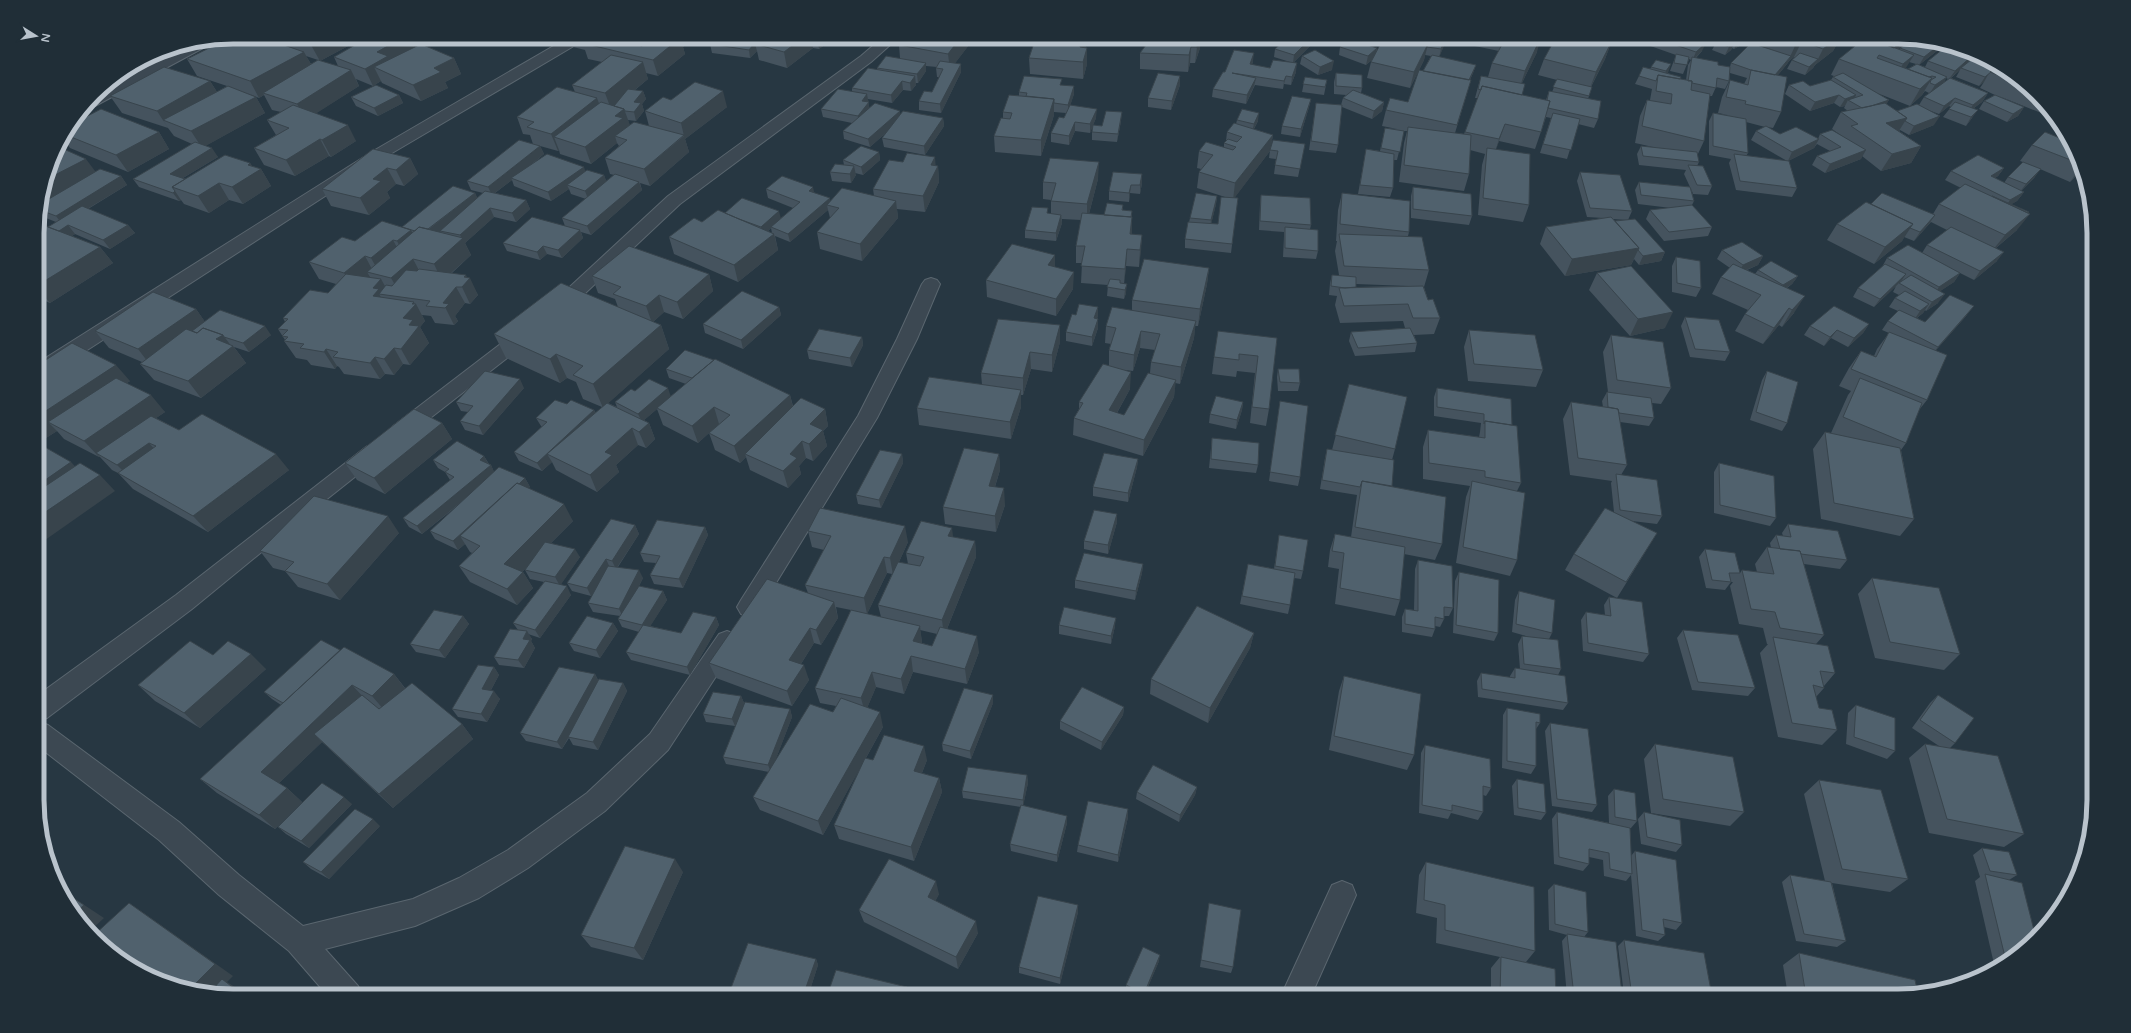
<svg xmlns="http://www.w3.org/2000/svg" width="2131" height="1033" font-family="'Varela Round',sans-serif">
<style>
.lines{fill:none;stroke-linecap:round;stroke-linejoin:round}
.street-casing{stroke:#5a666f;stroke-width:2}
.street{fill:#3c4852;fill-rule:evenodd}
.wall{fill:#45535e;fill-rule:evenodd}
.shaded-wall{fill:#38444c}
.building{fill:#50616d;stroke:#38444c}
.rim{fill:none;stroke:#b9c3cc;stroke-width:5}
</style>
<rect width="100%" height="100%" fill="#273742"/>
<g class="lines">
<g class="street-casing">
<path id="street" d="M569,37H586L584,40L387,156L61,367L54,369L47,367L44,362L47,357L375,150Z
M883,37H899L871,62L680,204L562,315L555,317L548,315L546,311L548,307L668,196L861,56Z
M206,42L205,47L95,106L87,107L99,92L184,47Z
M931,278L937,280L940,284L917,339L877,418L757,614L749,617L741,614L737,607L741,600L858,416L897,339L922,284L925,280Z
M527,327L534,329L537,333L534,337L406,437L399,439L392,437L389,432L392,427L520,329Z
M373,444L380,447L383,452L380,457L303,518L192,609L47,718L38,721V695L176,595L366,447Z
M727,631L735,634L739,641L668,750L605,811L528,868L479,898L415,926L325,949L358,986L363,996H328L289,951L219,895L159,840L39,747V722L48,725L179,822L239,875L303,926L413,899L459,878L508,850L587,793L650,734L719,634Z
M1342,881L1352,885L1356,895L1311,996H1281L1332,885Z"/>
</g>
<use href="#street" class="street"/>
</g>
<path class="wall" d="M264,37H363V38L320,61L338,66L334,57L414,47L454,58L461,74L445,82L448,88L421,101L382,83L381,81L373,86L356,79L359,86L316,113L356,141L331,157L329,156L295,176L264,165L254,148L276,135L267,120L281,112L272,110L264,95L259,98L247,93L256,97L265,113L205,146L218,157L183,178L185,179L250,163L252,166L261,169L271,186L243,204L229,200L209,213L184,204L181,200L179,201L139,187L133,179L192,144L174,136L168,128L122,113L110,96L210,81L217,92L227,86L197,76L187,59L265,39ZM306,56L318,60L311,64Z
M572,37H714L706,43L687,38L688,42L683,47L685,54L658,76L646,73L648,79L635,90L643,91L646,99L642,104L644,111L636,121L628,120L629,125L649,126L645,111L671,100L727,107L685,139L689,152L650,186L640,183L642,190L591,235L581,232L583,238L562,258L547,254L540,260L507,251L503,243L565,226L562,218L586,199L571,194L569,189L551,201L514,186L512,180L495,193L526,200L530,209L516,222L494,217L465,243L471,255L452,273L468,278L478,295L470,304L465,303L455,316L458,321L454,325L435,323L431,316L422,315L425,321L420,327L429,343L410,365L403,364L394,375L385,374L380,379L344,374L339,367L337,366L335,369L311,365L307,360L296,358L284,341L285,340L278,329L285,322L283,318L328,293L336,284L319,279L309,262L355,241L402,227L475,193L477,198L483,193L471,190L467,181L533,144L530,135L523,134L517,117L575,92L572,85L602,62L588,59L585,50L573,47L570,38ZM637,43L644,44L642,46L635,44ZM617,143L619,146L605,158L610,174L614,175L606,181L604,175L536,161L544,154L540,146L558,151L559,150L560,154L591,164Z
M751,37L750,38L759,41L764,37H829L830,41L819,49L813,48L787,68L759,60L757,51L750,58L712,53L710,44Z
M905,37H989L986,42L972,40V41L955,63L961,64V72L941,113L919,110V101L932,92L939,77H937L936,68L937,67L926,66V71L918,83H916V85L911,91L903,90L892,103L868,99L869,108L900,114L943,118L944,126L925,155L884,147L882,138L888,131L870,147L844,139L843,131L852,123L823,117L821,109L852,92V88L877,70V68L900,58L899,45Z
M1005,37H1023L1021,41L1005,39Z
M1034,37H1088L1085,48H1087V64L1083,79L1030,74L1029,58L1034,43Z
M1152,37L1200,48L1195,63H1190L1188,72L1140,69V53Z
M1333,37H1373L1365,44L1377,48V51L1411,40L1413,37H1447L1445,43L1439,57L1476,65L1473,73L1470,80H1471L1455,133L1464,134L1478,98H1475L1481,76L1488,77L1492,63L1499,51L1465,44L1467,37H1505L1537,52L1522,83V95L1546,100L1549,91L1552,92L1557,80L1538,75L1544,59L1589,37H1616L1609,42L1611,43L1605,59L1591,87H1592L1588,99L1598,119L1594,128L1578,124L1567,159L1540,153L1551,118L1546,117L1535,149L1499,141L1496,149L1529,205L1523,222L1478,215L1482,165L1485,154L1470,150L1469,174L1464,191L1399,182L1404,143L1407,131H1404L1397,160H1394L1393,188L1390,197L1358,194L1366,149L1380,151L1385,128L1397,129L1382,126L1386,110L1408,102L1423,71L1431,56L1425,55L1424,60L1410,88L1367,78L1371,62L1372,60L1366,65L1339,55L1340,47L1346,41Z
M1641,37H1688L1702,51L1696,58L1718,65L1730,67L1731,63L1756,44L1760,37H1841L1833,51L1815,65L1813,68L1805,75L1787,69L1792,60L1795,57H1794L1789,61L1787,64L1778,75L1781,112L1773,128L1767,127L1780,134L1818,139L1820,134L1842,136L1832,129L1841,112L1848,111L1844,108L1845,106L1840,107L1834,103L1810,111L1785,94L1789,85L1810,86L1831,80L1833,77L1834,76L1831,75L1839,59L1868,38L1909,40L1898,49L1899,50L1900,48L1911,40L1942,47L1919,65L1925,67L1928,61L1944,48L2027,85L2054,115L2051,117L1999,96L2024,107L2018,116L2007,122L1979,109L1984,101L1995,95L1980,88L1984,82L1979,86L1956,77L1960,70L1951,78L1988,93L1982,102L1974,108L1972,118L1966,126L1943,117L1951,107L1949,106L1939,114L1928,110L1934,125L1909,135L1900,130L1899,131L1921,146L1911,163L1881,171L1862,156L1861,159L1825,173L1812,165L1817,156L1830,151L1817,144L1814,148L1788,161L1797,188L1792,197L1736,190L1729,163L1731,159L1709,155V121L1713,113L1728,115L1718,113L1722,97L1730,80L1744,84L1747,78L1730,73L1729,81L1725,89L1716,87L1712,96H1710L1704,141L1697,156L1699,162L1697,166L1712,186L1708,195L1693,194L1691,188L1694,201L1692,205L1712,227L1708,236L1664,241L1646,219L1650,210L1671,208L1638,204L1635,190L1639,182L1690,187L1684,174L1686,170L1639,165L1637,154L1641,146L1653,147L1635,143L1640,116L1647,100H1650L1652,89L1635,84L1639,76L1650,69L1656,60L1668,73L1680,79L1686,80L1688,65L1691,60L1689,59L1683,74L1670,71L1676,55L1639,42ZM1909,62L1916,64L1908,69L1905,68ZM1946,78L1948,79L1944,82ZM1925,91L1929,93L1924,97L1919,105L1897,111L1886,104L1889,100L1877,93L1910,106L1922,95ZM1746,122L1765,127L1756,131L1751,140L1787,161L1746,156L1748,153Z
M1707,37H1755L1734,49L1732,48L1731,50L1725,55L1712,50L1717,41Z
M1314,42L1293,63L1296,72L1291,85L1284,84L1283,89L1255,85L1246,104L1212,97L1213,89L1225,72L1253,61L1252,65L1270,68L1290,62L1274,57L1275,49Z
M1302,56L1332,70L1318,75L1300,64Z
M1336,73L1362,88L1361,93L1384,102L1382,111L1372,119L1342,107L1338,145L1336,153L1309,150L1316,103L1341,105L1343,98L1346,95L1334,94V82Z
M1180,76V85L1171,110L1148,107V98Z
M1305,77L1327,80L1324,95L1302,92Z
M1062,85L1074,94L1070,105L1096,118L1093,125L1102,126L1121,121L1117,142L1092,140V132L1093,125L1090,133L1075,131L1069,145L1051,142V133L1064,118L1066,113L1054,112V115L1041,156L995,152L994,136L1003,118V112L1019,96V92Z
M399,95L403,103L378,116L356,106L351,97Z
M1311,99L1309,107L1300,137L1281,134L1282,126Z
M1237,120L1258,121L1254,129L1273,135L1270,151L1234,198H1238L1231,253L1185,248V239L1190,218L1217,196L1216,204L1211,224H1218L1225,197L1197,188L1199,172L1201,169L1197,168L1199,151L1224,147V143L1226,141L1227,132L1236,124Z
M76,122L159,132L169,149L128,172L70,148L63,138Z
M1305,144L1298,177L1274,174L1276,159L1269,158L1270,150Z
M2032,145L2079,158L2082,170L2070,182L2040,169L2034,178L2021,191L2024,192L2017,201L2011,204L2017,230L1996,248L1997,261L1974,280L1960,273L1954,282L1940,291L1938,303L1926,311L1925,310L1923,313L1917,318L1925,322L1967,315L1936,350L1927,400L1919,410L1906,443L1901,450L1914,519L1900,536L1821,519L1813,449L1825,432L1831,433L1848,395L1851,391L1839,386L1849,368L1861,351L1874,356L1877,349L1889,333L1882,330L1888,321L1898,311L1889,307L1895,298L1899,295L1893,292L1896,286L1874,307L1853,297L1858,288L1882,267L1887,258L1922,253L1927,245L1947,230L1931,222L1914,241L1904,237L1902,241L1874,264L1827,240L1837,224L1871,204L1933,214L1939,204L1961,188L1945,180L1951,171L2004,168L1998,176L1995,178L2004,183L2008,177L2023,162L2020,161Z
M57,146L95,172L121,176L127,185L88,209L128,225L135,233L110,249L75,234L72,236L100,247L113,263L50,303L38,298L37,220L39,215L48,227L56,222L41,216L39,214Z
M879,152L880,160L863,175L855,173L856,175L851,183L832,181L830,172L844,165L843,160Z
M410,158L418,174L404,186L396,184L387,192L390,198L369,215L331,206L322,189Z
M935,166H938L939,182L925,212L897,209L898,218L862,261L820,249L817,232L830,218L828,210L790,242L775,236L778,250L738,282L674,254L669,237L702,222L725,213L781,218L793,208L768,198L766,189L814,193L830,202L874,196L873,189ZM771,228L772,233L768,231Z
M1113,172L1142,183L1140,194L1130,193L1129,202L1109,200V191Z
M1580,172L1632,211L1628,220L1665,252L1661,261L1639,265L1634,259L1631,265L1565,276L1540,244L1546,227L1603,218L1587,217L1577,181ZM1613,219L1626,220L1615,221Z
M1098,179L1089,214L1104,215L1123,205V210L1132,211L1131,234L1142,235L1139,267L1126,266L1124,284L1126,293L1124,299L1107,296L1108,285L1081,283L1082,263H1076V246L1081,220L1062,219V223L1056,241L1025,238V230L1048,213L1051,214V200L1043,199V182Z
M1413,187L1472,216L1469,225L1411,218V196Z
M1342,193L1409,232L1408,236L1429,270L1424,287L1428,300L1440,318L1434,334L1414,335L1417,343L1415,352L1355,356L1349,341L1351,332L1405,328L1403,321L1340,323L1335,305L1337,296L1329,295L1330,283L1332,275H1339L1335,251L1337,241H1336L1338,210ZM1356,284L1408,286L1356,287Z
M1261,195L1311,225L1310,229L1318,251L1316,259L1283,257L1284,236V232L1259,230L1260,204Z
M1722,250L1763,256L1758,265L1747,270L1755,274L1758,270L1798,276L1792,284L1787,288L1794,313L1782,327L1779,325L1763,344L1735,331L1745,314L1748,310L1712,294L1721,277L1730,268L1717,259Z
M1676,257L1701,288L1696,297L1672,292V266Z
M1055,267L1073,289L1056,316L987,297L986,280Z
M1209,268L1207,284L1198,326H1195L1194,338L1180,384L1175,383L1174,397L1143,456L1073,435L1074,418L1079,409V402L1109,365V350L1111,344L1105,343L1106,326L1132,310V300ZM1140,348L1155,350L1151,362L1150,373L1124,415L1117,413L1130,389L1125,370L1133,371Z
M1597,273L1665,328L1630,336L1589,290Z
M709,274L713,291L683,319L664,312L653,322L661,325L669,349L608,403L617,407L615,402L635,391L671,396L686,384L669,378L666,369L790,395L793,406L825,409L828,426L823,431L827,446L813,461L806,458L799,466L801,474L788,488L750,470L746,457L740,463L715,450L709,433L719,424L698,443L663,425L657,409L644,420L649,423L655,439L646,448L638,445L616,465L619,472L597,492L556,470L552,462L542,471L519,461L514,452L542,427L541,426L536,418L567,404L594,410L596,413L602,407L583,399L576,382L567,378L560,383L506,358L494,334L618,307L615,299L598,293L592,276Z
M779,307L781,315L743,349L705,333L703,324Z
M1098,307V316L1097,318L1098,319V328L1092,346L1066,341V332L1076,315Z
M196,309L205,322L271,335L249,352L234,347L246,363L201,398L154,380L140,364L142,362L109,348L95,331Z
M1685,317L1730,352L1725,361L1690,357L1681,326Z
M998,319L1060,342L1052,372L1031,369L1023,395H1021V407L1011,439L919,425L917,408L982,385L981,373Z
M1869,324L1863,333L1848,347L1831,338L1824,346L1804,335L1810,326Z
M1469,330L1543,370L1536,387L1468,381L1464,347Z
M1611,335L1671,388L1661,404L1652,403L1654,418L1649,426L1620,422L1627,465L1621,475L1662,516L1657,524L1632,521L1657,533L1617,598L1565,570L1574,554L1614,512L1611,483L1612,481L1570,475L1563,419L1571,402L1603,407L1602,401L1607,392H1608L1603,352Z
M862,337L863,345L852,367L809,359L807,350Z
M1277,338L1269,409L1266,426L1250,423L1255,373L1237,371L1236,377L1212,374L1214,357Z
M38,365L130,381L127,383L165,412L156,418L179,430L289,470L208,532L133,489L118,473L112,470L100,457H99L64,439L57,431L38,443Z
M1278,369L1300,383L1298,391H1278L1277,377Z
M1767,371L1787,423L1782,431L1750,420L1762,380Z
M1349,384L1395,449L1392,460V486L1442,544L1435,560L1404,554L1400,600L1395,616L1335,604L1339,569L1328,567L1330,550L1335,534L1351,537L1357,495L1320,489L1325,458L1327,449L1332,450Z
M524,388L483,435L465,430L460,421L468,412L461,411L456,402Z
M1437,388L1512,425L1521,483L1517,491V560L1510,576L1456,563L1466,497L1470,486L1423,479V447L1428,430L1479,437L1480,432L1481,423L1434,416V397Z
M1280,401L1300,477L1298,486L1269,481Z
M1243,402L1242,410L1236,429L1209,423L1210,414Z
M442,423L452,439L385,494L357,480L345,463Z
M1212,438L1258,465L1256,473L1209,468Z
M902,454L903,463L881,508L858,504L856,495Z
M999,454L1000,470L995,487L1005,505L996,532L945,524L943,507Z
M484,456L489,464L491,465L494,472L525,478L530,487L528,488L573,521L551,543L580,557L560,585L571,595L540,638L528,634L532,639L531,641L535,648L524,668L499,665L494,657L518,630L513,623L544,582L530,579L525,570L529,565L522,572H523L533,588L517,605L470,582L459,566L472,553L470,552L465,544L458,550L435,539L430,531L457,506L422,534L409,527L403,518L450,480L445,472L438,468L433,460Z
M1138,459L1137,467L1128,502L1093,496V487Z
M1719,463L1776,518L1770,526L1714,513V472Z
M1117,522L1108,554L1084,549V541Z
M1788,524L1847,560L1840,569L1804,564L1824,635L1816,644L1835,673L1824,686V688L1816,697L1819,708L1837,730L1822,745L1778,737L1760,653L1768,644H1767L1763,628L1739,624L1730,586L1733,582H1731L1725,590L1706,588L1699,557L1705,549L1740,573L1742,570L1757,572L1755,564L1767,547L1771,548L1770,543L1776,535L1783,536L1782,533Z
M635,525L639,534L618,567L643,578L639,586L663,591L667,600L650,626L681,633L716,617L719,625L690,675L631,660L626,652L639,632L622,627L618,619L620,616L593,612L588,603L595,590L591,596L572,591L567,583Z
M705,527L708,535L683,588L654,584L650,575L656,563L644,562L640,553Z
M808,531L908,542L899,562L908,564L906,553L953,537L975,541L976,557L947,629L979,652L967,684L913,672L904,694L876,687L867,708L883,727L866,758L873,760H927L922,773L939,778L942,792L914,861L839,839L834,825L860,768L823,835L760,810L753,797L769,772L726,764L723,757L790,709L792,717L775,761L833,712L836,706L820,703L815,688L851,610L836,607L838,618L821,645L814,643L801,664L809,680L792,706L716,678L709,663L808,593L805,585L824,550L812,547ZM887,573L892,574L878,605L881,617L867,614ZM920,630L937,634L932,646L922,643V642Z
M399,533L340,600L298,587L285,571L273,568L260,551Z
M1279,535L1303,571L1301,579L1294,578L1290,605L1288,614L1240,604L1248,564L1274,569Z
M1418,560L1453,608L1449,616H1444V619L1440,627L1435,626V629L1432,637L1402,632V617L1405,609L1414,610L1415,569Z
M1143,564L1142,573L1135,600L1075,588V580Z
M1459,572L1498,633L1494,641L1453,633L1455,581Z
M1872,578L1960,654L1944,670L1875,658L1858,594Z
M1519,591L1552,633L1549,639L1561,669L1558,675L1568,703L1563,710L1478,697L1477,681L1481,673L1510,678V676L1515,668L1520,669L1518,644L1522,636L1529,637L1512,632L1515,600Z
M1609,597L1649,654L1643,662L1583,651L1581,620L1586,612L1605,615L1604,605Z
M463,616L469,624L445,658L416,652L410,644Z
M613,623L618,631L600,658L574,651L569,643Z
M1059,625L1115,626L1111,644L1059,634Z
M1683,630L1755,688L1748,696L1692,690L1677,638Z
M1254,633L1250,648L1208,723L1150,694L1151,679Z
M340,650L394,674L405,688L462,724L473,739L393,808L322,742L279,783L287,788L302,802L275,829L217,793L200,779L281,705L272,699L264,692Z
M213,655L266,669L200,728L155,701L138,685Z
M494,667L499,675L491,690L500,699L487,722L458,717L452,709Z
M595,674L598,680L623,683L627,691L598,750L573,745L569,738L562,749L526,741L520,733Z
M1344,676L1414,755L1407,770L1329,750L1339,691Z
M1938,695L1955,743L1950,748L2024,834L2004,847L1929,833L1909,758L1925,744L1939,746L1912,728L1930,703Z
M741,696L744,703L735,726L706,722L703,714Z
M993,703L971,759L943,751L942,744Z
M1856,705L1895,751L1887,759L1846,744L1848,713Z
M1124,707L1123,715L1101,750L1060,729V721Z
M1507,708L1540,723L1536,729V766L1531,774L1502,768L1503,715Z
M1550,723L1597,805L1592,812L1552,806L1545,731Z
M1655,744L1744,812L1730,826L1651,813L1644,759Z
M1425,745L1491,788L1486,796L1483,795V812L1478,820L1451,813L1448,819L1419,813L1421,753Z
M1027,775L1028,783L1023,805L1067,823L1057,862L1011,851L1010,844L1021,807L963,798L962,791Z
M1517,779L1546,813L1541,820L1514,815L1512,786Z
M1819,780L1908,879L1890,892L1832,883L1846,941L1837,947L1796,941L1782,882L1790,875L1825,881L1804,794Z
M1197,787L1195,795L1179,822L1136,799L1137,792Z
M1614,789L1637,821L1631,828H1630L1631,856L1635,851L1682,923L1676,930L1664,927L1665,935L1658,941L1636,936L1631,875L1626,881L1604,876L1603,860L1589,857V864L1583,871L1554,864L1552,819L1557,812L1609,823L1608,796Z
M352,804L309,848L286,834L278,827Z
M1128,809V817L1118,862L1077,852L1078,845Z
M1644,812L1682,845L1676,852L1641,844L1638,819Z
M380,826L329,879L311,869L303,862Z
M1982,848L2017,875L2009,880L2036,938L2007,963L2002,965L1994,964L1975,881L1980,877L1973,855Z
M1426,862L1535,951L1526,962L1556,996H1491V968L1500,957L1436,943L1437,918L1416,913L1419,875Z
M683,872L643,960L591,947L581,935Z
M1554,884L1588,932L1584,937L1622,994L1620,996H1567L1562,941L1567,935L1549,930L1548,890Z
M939,894L935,901L978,933L958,969L864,922L859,910Z
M1209,903L1233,967L1231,973L1200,967L1208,910Z
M1078,905V912L1060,984L1019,973V967Z
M1624,940L1712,996H1631L1624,995L1618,946Z
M1799,953L1911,996H1788L1783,965Z
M816,959L818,965L808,996H744L735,994L731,988Z
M1159,961L1144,996H1134L1126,991V985Z"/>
<path class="shaded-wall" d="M327,37H363V38L320,61L311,45Z
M404,37H410L416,50L374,67L381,81L373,86L365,69L377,52Z
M610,37H623L625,45L608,38Z
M629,37H635L637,43L632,46Z
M676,37H687L688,42L683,47L685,54L658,76L653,60Z
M705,37H714L706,43Z
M804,37H811L813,48L787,68L784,52Z
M817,37H829L830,41L819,49Z
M961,37H971L972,41L950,70L948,54Z
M986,37H989L986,42Z
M1083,37H1088L1080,63V47Z
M1200,37H1201L1200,48L1195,63L1197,47Z
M1312,37H1315L1314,42L1293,63L1294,55Z
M1366,37H1373L1364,47L1365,38Z
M1446,37L1445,43L1439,58L1441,49Z
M1541,37L1537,52L1520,87L1525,71Z
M1609,37H1616L1606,44Z
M1740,37H1755L1734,49Z
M1839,37H1841L1833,51L1815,65L1823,49Z
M758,39L759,45L755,44L757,51L750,58L749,50Z
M1905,39L1909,40L1887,58L1891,50Z
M1802,41L1794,57L1789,61L1787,64L1769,86L1773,77L1789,59L1795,46Z
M1735,42L1731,50L1725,55L1729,47Z
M1611,43L1605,59L1590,88L1596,72Z
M1706,43L1702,51L1692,61L1696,52Z
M1428,44L1424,60L1410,88L1414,72Z
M1938,46L1942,47L1919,65L1924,57Z
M1191,47L1190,63L1188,72L1189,55Z
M1087,48V64L1083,79V62Z
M1377,48L1375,57L1366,65L1368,56Z
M304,52L313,68L263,93L264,95L259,98L250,81Z
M1254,53L1253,61L1249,73L1250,64Z
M1914,55L1904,71L1893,80L1903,64Z
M1973,55H1977L1961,68L1960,70L1949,79L1955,71Z
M454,58L461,74L445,82L448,88L421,101L413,85L434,68Z
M1818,59L1813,68L1805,75L1809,67Z
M1334,61L1332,70L1318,75L1320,67Z
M643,62L648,79L611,109L605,93Z
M926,63V71L918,83L917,74Z
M1297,63L1296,72L1291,85L1292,77Z
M961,64V72L941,113L940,104Z
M1671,64L1668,73L1663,80L1666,71Z
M1476,65L1473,73L1464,93L1466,85Z
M351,70L359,86L306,120L297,104Z
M1989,73L1984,82L1979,86L1985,77Z
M915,76L916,85L911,91L910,83Z
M1180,76V85L1171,110L1172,101Z
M1286,76L1284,84L1283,89L1284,81Z
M1932,76L1927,83L1932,78L1922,95L1910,106L1920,89L1924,81Z
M1947,77L1942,85L1930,93L1935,85Z
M1256,78L1254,86L1246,104L1247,95Z
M210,81L220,97L163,120L168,128L157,111Z
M902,81L903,90L892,103L891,95Z
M1074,86V94L1068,113V105Z
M643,91L646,99L642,104L644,111L636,121L634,112V102Z
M723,91L727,107L685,139L689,152L650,186L644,169L684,136L681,123Z
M1988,93L1982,102L1967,113L1973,105Z
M867,94L870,111L860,124L858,116L862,101Z
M399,95L403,103L378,116L374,108Z
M1839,95L1834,103L1810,111L1815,102Z
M1856,95L1853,102L1848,100L1845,106L1840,107L1845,99Z
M256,97L265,113L202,148L191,131Z
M597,98L603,114L554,137L559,150L558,151L551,134Z
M1955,98L1949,106L1939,114L1944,106Z
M1054,99V115L1041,156V140Z
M1311,99L1309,107L1300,137L1301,129Z
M1889,100L1884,108H1863Z
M1384,102L1382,111L1372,119L1374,111Z
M2024,107L2018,116L2007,122L2013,114Z
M624,109L630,125L615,136L617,143L591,164L585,147L615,116Z
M1097,109L1096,118L1090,133V124Z
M1978,110L1966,126L1971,117Z
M900,111L901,119L870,147L868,139Z
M1122,112L1121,121L1117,142L1118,134Z
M1259,113L1258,121L1252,132L1254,124Z
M1940,116L1934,125L1909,135L1914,126Z
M943,118L944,126L925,155L924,146Z
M1907,118L1897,134L1886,123Z
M1075,122V131L1069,145V136Z
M1505,124L1499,141L1494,156L1499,139Z
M348,125L356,141L331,157L322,140Z
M159,132L169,149L128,172L116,155Z
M1273,135L1270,151L1233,200L1235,183Z
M320,139L329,156L295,176L286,160Z
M1819,139L1814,148L1788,161L1792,152Z
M540,146L544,154L513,179L511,178L512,180L492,195L488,187Z
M1921,146L1911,163L1881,171L1892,154Z
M212,148L218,157L176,182L170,174Z
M1866,150L1861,159L1825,173L1830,164Z
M879,152L880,160L863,175L861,167Z
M935,157L936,170L938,166L939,182L925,212L923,196L931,165Z
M410,158L418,174L404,186L396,170Z
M86,159L98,175L41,206L49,178Z
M1099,162L1098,179L1087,221V204Z
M250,163L256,172L261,169L271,186L243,204L232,187L248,165Z
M854,166L856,175L851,183L850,174Z
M584,167L587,176L567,185L569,189L551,201L548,192Z
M2081,167L2082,170L2070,182Z
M387,168L396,184L387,192L390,198L369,215L360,198L373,179Z
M2004,168L1998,176L1985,185L1991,176Z
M2041,169L2034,178L2019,193L2026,184Z
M1142,174V183L1140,194V185Z
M604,175L607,183L588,199L585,191Z
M121,176L127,185L62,224L56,216Z
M639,182L642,190L591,235L587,226Z
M219,183L229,200L209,213L198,196Z
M1131,185L1130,193L1129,202V193Z
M813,187L815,196L809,191Z
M175,191L181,200L179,201L173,193Z
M2024,192L2017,201L2004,209L2010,200Z
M475,193L479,201L440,231V232L428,242L424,233Z
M1217,196L1216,204L1210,229L1211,220Z
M830,198L831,206L827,205L828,210L790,242L788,234Z
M526,200L530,209L516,222L512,213Z
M896,201L898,218L862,261L860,244Z
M490,208L494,217L465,243L471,255L442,281L434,264L462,239L460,235Z
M779,211L781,219L771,227V228L763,235L761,227Z
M2030,214L2017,230L1992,251L2005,235Z
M39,215L50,229L37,240V220Z
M1061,215L1062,223L1056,241V233Z
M1935,215L1929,224L1914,241L1920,232Z
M1132,217V234L1129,251L1130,234Z
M1913,224L1902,241L1874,264L1885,247Z
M68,225L75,234L64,241L57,232Z
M128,225L135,233L110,249L103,240Z
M411,230L420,247L406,258L397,241Z
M580,230L583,238L562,258L558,250Z
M774,234L778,250L738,282L734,265Z
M1142,235L1141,252L1139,267L1140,250Z
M393,240L402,257L380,274L371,258Z
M543,246L547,254L540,260L537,252Z
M100,247L113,263L50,303L38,289V285Z
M1639,248L1631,265L1565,276L1572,259Z
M1127,249L1126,266L1124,286L1125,269Z
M1665,252L1661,261L1639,265L1643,256Z
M2004,252L1997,261L1974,280L1980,271Z
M1055,255V272L1048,265Z
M365,256L374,273L367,272L370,277L354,289L344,273Z
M1763,256L1758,265L1738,273L1743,265Z
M413,259L422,276L401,295L391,278Z
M1209,268L1207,284L1198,326L1200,309Z
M1074,272L1073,289L1056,316V299Z
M1960,273L1954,282L1933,296L1939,287Z
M709,274L713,291L683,319L677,302Z
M1906,274L1900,283H1899L1896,286L1874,307L1880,299Z
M466,275L468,279L470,278L478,295L470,304L462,287L464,277Z
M1798,276L1792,284L1778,293L1783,285Z
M381,279L390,295L379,294L387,308L373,296V288Z
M1127,284L1126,293L1124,299L1125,290Z
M456,287L465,303L455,316L458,321L454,325L443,303Z
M1945,294L1938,303L1926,311L1932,302Z
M659,295L664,312L652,323L646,306Z
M1805,296L1794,313L1782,327L1792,310Z
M414,302L415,305L416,304L425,321L420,327L429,343L410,365L401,349L403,318Z
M1929,304L1923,313L1914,320L1920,311Z
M1974,306L1967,315L1931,356L1938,347Z
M779,307L781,315L743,349L741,340Z
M1098,307V316L1094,327V318Z
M1789,308L1779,325L1763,344L1774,328Z
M196,309L208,326L151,366L138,349Z
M1673,312L1665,328L1630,336L1638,319Z
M1098,319V328L1092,346V337Z
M1196,321L1194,338L1180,384L1181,367Z
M1869,324L1863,333L1848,347L1854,338Z
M661,325L669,349L603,408L593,384Z
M1060,325V342L1052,372V355Z
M265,326L271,335L249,352L243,343Z
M1837,330L1831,338L1824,346L1830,337Z
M1141,331L1140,348L1133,371L1134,355Z
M223,335L232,347L233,346L246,363L201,398L188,381L216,339Z
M862,337L863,345L852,367L850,358Z
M394,348L403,364L394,375L384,359Z
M326,349L337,366L335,369L324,352Z
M1030,352L1031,369L1023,395V378Z
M556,354L567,378L560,383L550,359Z
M375,357L385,374L380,379L370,363Z
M116,365L130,381L60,428L48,422L57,431L38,443V416Z
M1131,372L1130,389L1109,427V410Z
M520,379L524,388L483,435L479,426Z
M1176,380L1174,397L1143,456L1144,440Z
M668,388L671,397L657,408V409L642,422L638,414Z
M1021,390V407L1011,439L1010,422Z
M151,395L165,412L101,456L96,453L100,457H99L84,441Z
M790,395L794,412L745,454L746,457L740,463L734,446Z
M1243,402L1242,410L1236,429L1237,420Z
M714,407L719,424L698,443L692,426Z
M825,409L828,426L823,431L827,446L813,461L809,444L810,424Z
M594,410L598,418L547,454L552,462L542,471L537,463Z
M442,423L452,439L385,494L374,478Z
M649,423L655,439L646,448L639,432Z
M632,428L638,445L616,465L619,472L597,492L590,475L605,452Z
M802,441L806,458L799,466L801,474L788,488L783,471L790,454Z
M149,443L163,459L133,481L117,465Z
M276,454L289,470L208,532L193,516Z
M902,454L903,463L881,508L879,500Z
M999,454L1000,470L990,502L989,486Z
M484,456L489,465L480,460Z
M1138,459L1137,467L1128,502V493Z
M71,462L87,479L38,513V485Z
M491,465L495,474L422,534L417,526Z
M100,475L115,491L38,545V517Z
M525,478L530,487L504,511L500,503Z
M1004,488L1005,505L996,532L995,516Z
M496,502L460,536L465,544L458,550L453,541Z
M564,504L573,521L514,580L504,564Z
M1117,514V522L1108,554V545Z
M388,516L399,533L340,600L327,584Z
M635,525L639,534L616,569L612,561Z
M905,526L908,542L893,575L890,558Z
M705,527L708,535L683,588L679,579Z
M952,528L954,544L948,536Z
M975,541L976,557L944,636L942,620Z
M575,549L580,557L560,586L555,577Z
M884,557L887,573L867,614L864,598Z
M606,559L610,568L591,596L587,588Z
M1143,564L1142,573L1135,600L1136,591Z
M639,570L643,578L623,617L619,609Z
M523,572L533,588L517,605L507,589Z
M567,586L571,595L540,638L535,630Z
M663,591L667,600L646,633L642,625Z
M834,602L838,618L821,645L816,630Z
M463,616L469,624L445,658L439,650Z
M716,617L719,625L690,675L687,667Z
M1116,618L1115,626L1111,644V636Z
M613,623L618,631L600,658L596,650Z
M920,626L922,642L916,656L913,641Z
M810,628L814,643L794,675L789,660Z
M527,631L532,639L531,641L535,648L524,668L518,660L523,639Z
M1254,633L1250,648L1208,723L1210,708Z
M977,636L979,652L967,684L965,669Z
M251,654L266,669L200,728L184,713Z
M911,656L913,672L904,694L901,679Z
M804,665L809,680L792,706L787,691Z
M494,667L499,675L487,697L482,689Z
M872,672L876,687L865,713L861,698Z
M394,674L406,690L385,711L372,696Z
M595,674L599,682L562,749L557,742Z
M623,683L627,691L598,750L593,742Z
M352,685L366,700L314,734L322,742L276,786L261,772Z
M494,691L500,699L487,722L481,714Z
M993,695V703L971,759L970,751Z
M741,696L744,703L735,726L732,719Z
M1124,707L1123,715L1101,750L1102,742Z
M790,709L792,717L771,772L768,765Z
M880,712L883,727L823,835L818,821Z
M462,724L473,739L393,808L379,794Z
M924,746L927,760L917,785L914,771Z
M1027,775L1028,783L1023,807V800Z
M939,778L942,792L914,861L911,847Z
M1197,787L1195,795L1179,822L1180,815Z
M287,788L302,802L275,829L259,815Z
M344,797L352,804L309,848L301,841Z
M1128,809V817L1118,862V855Z
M1067,816V823L1057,862V855Z
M373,819L380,826L329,879L321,872Z
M675,859L683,872L643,960L634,948Z
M936,881L939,894L931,910L928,897Z
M60,889L104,918L89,932L77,919Z
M129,903L148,916L233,976L227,982L241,991L247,996L217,992L192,987Z
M1078,905V912L1060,984V978Z
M976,921L978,933L958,969L956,957Z
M1160,955L1159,961L1144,996H1143Z
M816,959L818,965L808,996H803Z
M907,987L909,993L908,996H904Z"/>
<path class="building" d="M233,37H261L304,52L250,81L187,59L229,38Z
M291,37H327L311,45Z
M369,37H404L377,52L388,56L365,69L334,57Z
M572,37H590L583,42L570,38Z
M590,37H610L608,38L642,46L653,37H677L680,38L653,60L582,43Z
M717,37H745L758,39L749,50L710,44Z
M764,37H804L784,52L755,44Z
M905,37H961L948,54L899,45Z
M1046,37H1083L1080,47L1087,48L1083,62L1029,58L1034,43L1044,44Z
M1152,37H1200L1197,47H1191L1189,55L1140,53Z
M1288,37H1312L1294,55L1275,49Z
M1384,37H1396L1428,44L1414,72L1371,62Z
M1413,37H1446L1441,49L1427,47L1428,44L1411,40Z
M1472,37H1505L1503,43Z
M1506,37H1541L1525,71L1492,63Z
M1556,37H1588L1611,43L1596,72L1544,59Z
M1652,37H1688L1706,43L1696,52Z
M1722,37L1735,42L1729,47L1716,42Z
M1774,37H1839L1823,49L1802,41L1795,46Z
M1866,37L1914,55L1903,64L1879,55L1877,58L1932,78L1920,89L1839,59Z
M1870,37H1898L1905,39L1894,48L1868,38Z
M1349,39L1377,48L1368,56L1340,47Z
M1911,40L1938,46L1924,57L1900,48Z
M1751,43L1791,56L1775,75L1751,70L1731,63Z
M421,44L454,58L434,68L441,72L413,85L374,67Z
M1944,48L1973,55L1955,71L1928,61Z
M1234,50L1254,53L1250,64L1270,68L1273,60L1297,63L1292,77L1286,76L1284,81L1232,73L1256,78L1247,95L1213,89L1223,72H1225Z
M1315,50L1334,61L1320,67L1302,56Z
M1800,53L1818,59L1809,67L1792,60Z
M1676,54L1689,57L1687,65L1674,63Z
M611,55L643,62L605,93L572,85Z
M1432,55L1476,65L1469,80L1423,71Z
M1977,55L1984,57L1998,66L1985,77L1961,68Z
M886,56L926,63L917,74L877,68Z
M1692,57L1718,62V65L1730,67L1729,81L1717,78L1716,88L1692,83V81H1688Z
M318,60L351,70L297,104L263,93Z
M1656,60L1671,64L1666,71L1651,67Z
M940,61L961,64L940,104L919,101L924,91L932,92L943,69L936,68Z
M1917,64L1947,77L1935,85L1930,83L1931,80L1936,77L1932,76L1929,77L1908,69Z
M1998,66L2027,85L2029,87L1990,72Z
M164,67L210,81L157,111L110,96Z
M1643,67L1681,77L1680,79L1658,75L1656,81L1639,76Z
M868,68L915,76L910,83L902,81L891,95L852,88Z
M1419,70L1471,80L1457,125L1386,110L1390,98L1408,102Z
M1751,70L1787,77L1781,112L1745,104L1746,101L1726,97L1730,80L1748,85Z
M1158,73L1180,76L1172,101L1148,98Z
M1336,73L1362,75V88L1336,86Z
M1843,73L1889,100L1871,106L1862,108L1848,100L1863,95L1833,77Z
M1658,75L1692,81L1691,90L1710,94L1704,141L1642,126L1647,100L1671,104L1672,94L1656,91Z
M1024,76L1062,79L1060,85L1074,86L1068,105L1054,103V99L1026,96L1027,93L1019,92Z
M1481,76L1525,84L1522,95L1482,86L1481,90L1478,89Z
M1305,77L1327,80L1325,87L1303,84Z
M1950,78L1988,93L1973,105L1955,98L1944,106L1924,97Z
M1557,79L1592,87L1589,96L1553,87Z
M1831,80L1856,95L1845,99L1839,95L1815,102L1789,85L1803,81L1810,86Z
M695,82L723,91L681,123L645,111L663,97L671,100Z
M376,85L399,95L374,108L351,97Z
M228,86L256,97L191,131L163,120Z
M1482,86L1550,101L1541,132L1505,124L1499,139L1465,132Z
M557,87L597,98L551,134L527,127L534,122L517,117Z
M628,89L643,91L634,102L641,103L634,112L625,111L624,109L614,106Z
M838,89L867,94L862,101L869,102L858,116L821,109Z
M1353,90L1384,102L1374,111L1343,98Z
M1549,91L1601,101L1598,119L1548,108L1550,101L1547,100Z
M1009,95L1054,99L1041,140L994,136L1001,118L1010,119L1012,113L1003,112Z
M1995,95L2024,107L2013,114L1984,101Z
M1292,96L1311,99L1301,129L1282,126Z
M601,102L624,109L615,116L623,118L585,147L554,137Z
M1955,102L1978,110L1971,117L1949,109Z
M875,103L900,111L868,139L843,131Z
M1316,103L1342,105L1338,145L1311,141Z
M1885,103L1907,118L1886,123L1921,146L1892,154L1851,126L1858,124L1841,112Z
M1917,104L1940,116L1914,126L1905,121L1907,118L1897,111Z
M293,105L348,125L322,140L320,139L286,160L254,148L289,128L267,120Z
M1070,105L1097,109L1090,124L1075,122L1069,136L1051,133L1059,117L1064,118Z
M101,109L159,132L116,155L66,135L76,122Z
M1242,109L1259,113L1254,124L1237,120Z
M903,111L943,118L924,146L882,138Z
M1106,111L1122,112L1118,134L1092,132L1093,125L1102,126Z
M1553,113L1580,119L1571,150L1543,144Z
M1713,113L1746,119L1748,153L1713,146Z
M634,122L684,135L644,169L605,158L627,140L615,136Z
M1234,123L1273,135L1235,183L1199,172L1213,155L1199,151L1206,142L1233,150L1236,147L1224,143L1228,139L1237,142L1242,137L1227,132Z
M1766,126L1780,134L1796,127L1819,139L1792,152L1756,131Z
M1408,127L1471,135L1469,174L1404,165Z
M1385,128L1404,131L1400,152L1381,148Z
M1832,130L1866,150L1830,164L1817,156L1841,147L1820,134Z
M2045,132L2067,141L2069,140L2079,158L2081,164L2032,145Z
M519,140L540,146L488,187L467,181Z
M1273,140L1305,144L1300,169L1275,165L1278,151L1270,150Z
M195,142L212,148L170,174L185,179L172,187L175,191L173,193L133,179Z
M57,146L86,159L49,178Z
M861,146L879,152L861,167L843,160Z
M1641,146L1697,152L1699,162L1643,156Z
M1487,148L1530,154L1529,205L1483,198Z
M373,149L410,158L396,170L387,168L373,179L381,181L360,198L322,189Z
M1366,149L1394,154L1393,188L1360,185Z
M907,153L935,157L931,165L938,166L923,196L873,189L889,160L903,162Z
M547,154L584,167L548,192L511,178Z
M1734,154L1789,161L1797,188L1740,181Z
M225,155L250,163L248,165L261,169L232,187L219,183L198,196L172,187Z
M1978,155L2004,168L1991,176L2024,192L2010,200L1951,171Z
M1050,158L1099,162L1087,204L1051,201L1056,183L1043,182Z
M2023,162L2041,169L2026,184L2008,177Z
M835,164L854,166L850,174L830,172Z
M1688,165L1703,166L1712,186L1697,185Z
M100,169L121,176L56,216L40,210L42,203Z
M587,170L604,175L585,191L567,185Z
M1113,172L1142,174L1140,185H1131L1129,193L1109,191Z
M1580,172L1620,175L1632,211L1590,208Z
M615,174L639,182L587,226L562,218Z
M782,176L813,187L809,191L830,198L788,234L771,227L800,202L766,189Z
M1639,182L1690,187L1694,201L1641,195Z
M1965,184L2030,214L2005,235L1939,204Z
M453,186L475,193L428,229L419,227L415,231L402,227Z
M1413,187L1471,194L1472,216L1413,209Z
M842,188L896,201L860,244L817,232L839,208L827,205Z
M485,191L526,200L512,213L490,208L460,235L440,231Z
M1196,193L1217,196L1211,220L1190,218Z
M1342,193L1410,201L1409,232L1340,224Z
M1882,193L1935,215L1920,232L1910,228L1913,224L1871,204Z
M1261,195L1310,198L1311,225L1260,221Z
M1992,196L2029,212L2028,213Z
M1221,197L1238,198L1232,244L1185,239L1188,222L1218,224Z
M742,198L779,211L761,227L739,219L725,213Z
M1866,202L1913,224L1885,247L1837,224Z
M1107,203L1123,205L1122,210L1132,211L1131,217L1104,215Z
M1692,205L1712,227L1669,232L1650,210Z
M82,206L128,225L103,240L68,225L59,231L48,227Z
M1032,207L1048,208L1047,213L1061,215L1056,233L1025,230Z
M718,210L774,234L734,265L669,237L694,218L702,222Z
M1082,213L1132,217L1130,234L1142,235L1140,250L1127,249L1125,269L1081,266L1085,246H1076Z
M532,217L580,230L558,250L543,246L537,252L503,243Z
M1611,217L1639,248L1572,259L1546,227Z
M1635,219L1665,252L1643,256L1638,250L1639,248L1615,221Z
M382,221L411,230L397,241L393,240L371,258L365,256L344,273L309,262L342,237L355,241Z
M43,225L100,247L38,285L37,228Z
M419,227L463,238L434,264L413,259L391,278L367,272Z
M1285,227L1318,230V251L1285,248Z
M1951,227L2004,252L1980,271L1927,245Z
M1339,234L1422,237L1429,270L1344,266Z
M1742,242L1763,256L1743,265L1722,250Z
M1012,244L1055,255L1048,265L1074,272L1056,299L986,280Z
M1908,245L1960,273L1939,287L1887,258Z
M629,246L709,274L677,302L659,295L646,306L613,294L621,287L592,276Z
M1676,257L1700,261L1701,288L1677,283Z
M1144,259L1209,268L1200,309L1132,300Z
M1771,261L1798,276L1783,285L1758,270Z
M1733,264L1805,296L1792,310L1789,308L1774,328L1745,314L1761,295L1721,277Z
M1885,264L1906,274L1880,299L1858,288Z
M1631,266L1673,312L1638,319L1597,273Z
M419,269L466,275L464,277L470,278L462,287H456L443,303L449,304L445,308L426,306L430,301L379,294L386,285L392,286L406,270L417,271Z
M346,274L381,279L373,288L379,289L373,296L414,302L412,304H416L403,318L413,320L409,325L419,326L401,349L394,348L384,359L375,357L370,363L333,357L338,352L326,349L324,352L300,348L304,344L284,341L288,337L282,336L288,330L278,329L288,319L283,318L310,290L328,293Z
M1332,275L1356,277V287L1345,288L1331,286Z
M1911,275L1945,294L1932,302L1899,283Z
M1110,279L1120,280V283L1127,284L1125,290L1107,287Z
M561,283L661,325L593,384L573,375L583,366L556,354L550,359L494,334Z
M1423,286L1428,300L1433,299L1440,318H1413L1408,304L1344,306L1339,288Z
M742,291L779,307L741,340L703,324Z
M1905,291L1929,304L1920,311L1895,298Z
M153,292L196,309L138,349L95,331Z
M1950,295L1974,306L1938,347L1888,321L1899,310L1925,322Z
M1079,304L1098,307L1094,318L1098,319L1092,337L1066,332L1072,314L1076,315Z
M1834,306L1869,324L1854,338L1837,330L1830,337L1810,326Z
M1112,307L1196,321L1181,367L1151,362L1160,334L1141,331L1134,355L1109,350L1116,328L1106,326Z
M220,310L265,326L243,343L224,337L223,335L203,328L197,333L192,331Z
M1685,317L1719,320L1730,352L1695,349Z
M998,319L1060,325L1052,355L1030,352L1023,378L981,373Z
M203,328L223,335L216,339L233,346L188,381L140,364L186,329L197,333Z
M1410,328L1417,343L1358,348L1351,332Z
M819,329L862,337L850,358L807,350Z
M1469,330L1535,335L1543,370L1474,364Z
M1218,331L1277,338L1269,409L1252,407L1258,356L1239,354V360L1214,357Z
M1889,332L1947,355L1927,400L1851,369L1861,351L1876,357Z
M1611,335L1663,342L1671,388L1617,380Z
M72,343L116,365L38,416V365Z
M685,350L714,360L692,378L666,369Z
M715,359L790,395L734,446L709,433L730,415L714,407L692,426L657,408Z
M1103,364L1131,372L1109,410L1124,415L1148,373L1176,380L1144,440L1074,418L1083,403L1079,402Z
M1278,369H1299L1300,383L1280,382Z
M485,371L520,379L479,426L460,421L473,406L456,402Z
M1767,371L1798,382L1787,423L1756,412Z
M929,377L1021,390L1010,422L917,408Z
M116,378L151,395L84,441L48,422Z
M1860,378L1922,403L1906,443L1843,417Z
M649,379L668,388L638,414L615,402L631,389L635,391Z
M1349,384L1407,397L1395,449L1335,435Z
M1437,388L1511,399L1512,425L1485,421L1484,424V414L1437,407Z
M1607,392L1651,398L1654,418L1619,413L1618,409L1608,407Z
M1216,396L1243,402L1237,420L1210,414Z
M801,398L825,409L810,424L823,430L809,444L802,441L790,454L797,458L783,471L745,454Z
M555,400L567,404L571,400L594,410L537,463L514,452L547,422L536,418Z
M1280,401L1308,406L1300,477L1270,472Z
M1571,402L1618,409L1627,465L1578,458Z
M607,403L649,423L639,432L632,428L605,452L612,455L590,475L547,454Z
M414,409L442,423L374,478L345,463Z
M202,414L276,454L193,516L118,473L156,446L149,443L117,465L96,453L151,416L179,430Z
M1485,421L1517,426L1521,483L1485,477V471L1429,463L1428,430L1485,438Z
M1825,432L1900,448L1914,519L1834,503Z
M1212,438L1259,443L1258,465L1211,459Z
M457,441L484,456L480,460L491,465L417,526L403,518L454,477L445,472L449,469L433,460Z
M43,446L71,462L38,485V449Z
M964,448L999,454L989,486L1004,488L995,516L943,507Z
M1327,449L1394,460L1392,486L1362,481L1360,487L1322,480Z
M880,450L902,454L879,500L856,495Z
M1104,453L1138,459L1128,493L1093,487Z
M80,463L100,475L38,517V491Z
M1719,463L1774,476L1776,518L1720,505Z
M499,467L525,478L519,484L517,483L453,541L430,531Z
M1616,474L1657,480L1662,516L1620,510Z
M1362,481L1446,497L1442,544L1355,527Z
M1472,481L1525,493L1517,560L1463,547Z
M517,483L564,504L504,564L523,572L507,589L459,566L480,546L460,536Z
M314,496L388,516L327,584L285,571L294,562L260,551Z
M820,508L905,526L890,558L884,557L864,598L805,585L831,536L808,531Z
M1605,508L1657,533L1626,582L1574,554Z
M1094,510L1117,514L1108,545L1084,541Z
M611,519L635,525L612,561L606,559L587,588L567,583Z
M657,520L705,527L679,579L650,575L660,556L640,553Z
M921,521L952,528L948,536L975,541L942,620L878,605L898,562L920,566L924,557L906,553Z
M1788,524L1838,531L1847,560L1801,554L1800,551L1780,549L1776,535L1791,537Z
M1335,534L1405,547L1400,600L1340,588L1344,553L1332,551Z
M1279,535L1308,540L1303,571L1275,566Z
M545,542L575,549L555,577L525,570Z
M1767,547L1800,551L1824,635L1780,628L1775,612L1751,609L1742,570L1774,574Z
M1705,549L1735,553L1740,573H1729L1731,582L1712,580Z
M1084,553L1143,564L1136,591L1075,580Z
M1418,560L1452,566L1453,608L1444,607V619L1435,617V629L1405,624V609L1418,611Z
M1248,564L1295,573L1290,605L1242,596Z
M608,566L639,570L619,609L588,603Z
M1459,572L1499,580L1498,633L1456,625Z
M1872,578L1939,588L1960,654L1890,642Z
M767,579L834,602L816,630L810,628L789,660L804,665L787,691L709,663Z
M545,581L567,586L535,630L513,623Z
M639,586L663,591L642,625L618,619Z
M1519,591L1555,600L1552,633L1516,624Z
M1609,597L1642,602L1649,654L1588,643L1586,612L1611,616Z
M1197,606L1254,633L1210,708L1151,679Z
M1064,607L1116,618L1111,636L1059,625Z
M434,610L463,616L439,650L410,644Z
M851,610L920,626L913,641L932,646L940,627L977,636L965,669L911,656L901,679L872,672L861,698L815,688Z
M693,612L716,617L687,667L626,652L643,625L681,633Z
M587,616L613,623L596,650L569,643Z
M510,629L527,631L523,639L530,640L518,660L494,657Z
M1683,630L1738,635L1755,688L1698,682Z
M1522,636L1558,640L1561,669L1524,664Z
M1773,637L1828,646L1835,673L1820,671L1824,688L1813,685L1819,708L1832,710L1837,730L1792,723Z
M321,640L340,650L283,703L264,692Z
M190,641L213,655L228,641L251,654L184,713L138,685Z
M344,647L394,674L372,696L352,685L261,772L287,788L259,815L200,779Z
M478,665L494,667L482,689L494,691L481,714L452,709Z
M559,667L595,674L557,742L520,733Z
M1515,668L1565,676L1568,703L1482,689L1481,673L1515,678Z
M1344,676L1421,694L1414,755L1334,736Z
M599,679L623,683L593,742L568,737Z
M412,683L462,724L379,794L314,734L362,695L379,709Z
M1082,687L1124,707L1102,742L1060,721Z
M964,688L993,695L970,751L942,744Z
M713,692L741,696L732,719L703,714Z
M1938,695L1974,718L1955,743L1920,720Z
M841,698L880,712L818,821L753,797L810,704L833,712Z
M745,702L790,709L768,765L723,757Z
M1856,705L1895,718V751L1854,737Z
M1507,708L1540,714V723L1536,722V766L1507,761Z
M1550,723L1588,729L1597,805L1557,799Z
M884,735L924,746L914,771L939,778L911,847L834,825L865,758L873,760Z
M1655,744L1733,757L1744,812L1663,799Z
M1925,744L1998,756L2024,834L1947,819Z
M1425,745L1490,759L1491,788L1483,786V812L1452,805V811L1422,805Z
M1153,765L1197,787L1180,815L1137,792Z
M968,767L1027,775L1023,800L962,791Z
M1517,779L1544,784L1546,813L1518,808Z
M1819,780L1881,790L1908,879L1842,869Z
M322,783L344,797L301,841L278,827Z
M1614,789L1635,793L1637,821L1615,817Z
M1088,801L1128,809L1118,855L1078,845Z
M1021,805L1067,816L1057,855L1010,844Z
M355,809L373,819L321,872L303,862Z
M1557,812L1630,828L1632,874L1610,869L1609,853L1589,849V864L1559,857Z
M1644,812L1680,820L1682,845L1647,837Z
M625,846L675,859L634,948L581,935Z
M1982,848L2009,852L2017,875L1990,871Z
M1635,851L1676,860L1682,923L1663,919L1665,935L1642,930Z
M889,859L936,881L928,897L976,921L956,957L859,910Z
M1426,862L1534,887L1535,951L1445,930V905L1424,900Z
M1985,874L2022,883L2036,938L2011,959L2005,957Z
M1790,875L1831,882L1846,941L1804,934Z
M1554,884L1586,892L1588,932L1555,924Z
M61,890L84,905L74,914Z
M1038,896L1078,905L1060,978L1019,967Z
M129,903L215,964L192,987L147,976L104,948L93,936Z
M1209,903L1241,910L1233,967L1201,960Z
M1567,934L1616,942L1622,994L1608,992V996H1574Z
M1624,940L1704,953L1712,996H1671L1631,989Z
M748,943L816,959L803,996H765L731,988Z
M1143,947L1160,955L1144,994L1126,985Z
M1799,953L1915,980L1918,994L1911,996H1806Z
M1501,957L1555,969L1556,996H1500Z
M836,970L907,987L904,996H827Z
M222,979L244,996H233L211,991Z"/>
<path d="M0 0H2131V1033H0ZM233 44H1898A189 189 0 0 1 2087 233V800A189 189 0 0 1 1898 989H233A189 189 0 0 1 44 800V233A189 189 0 0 1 233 44Z" fill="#202e37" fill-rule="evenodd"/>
<path class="rim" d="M233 44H1898A189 189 0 0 1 2087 233V800A189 189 0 0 1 1898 989H233A189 189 0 0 1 44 800V233A189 189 0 0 1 233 44Z"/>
<g transform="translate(36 36) rotate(101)" stroke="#202e37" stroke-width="3" paint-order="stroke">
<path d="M0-3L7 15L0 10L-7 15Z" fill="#b9c3cc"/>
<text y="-6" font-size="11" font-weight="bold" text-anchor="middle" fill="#b9c3cc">N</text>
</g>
</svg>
